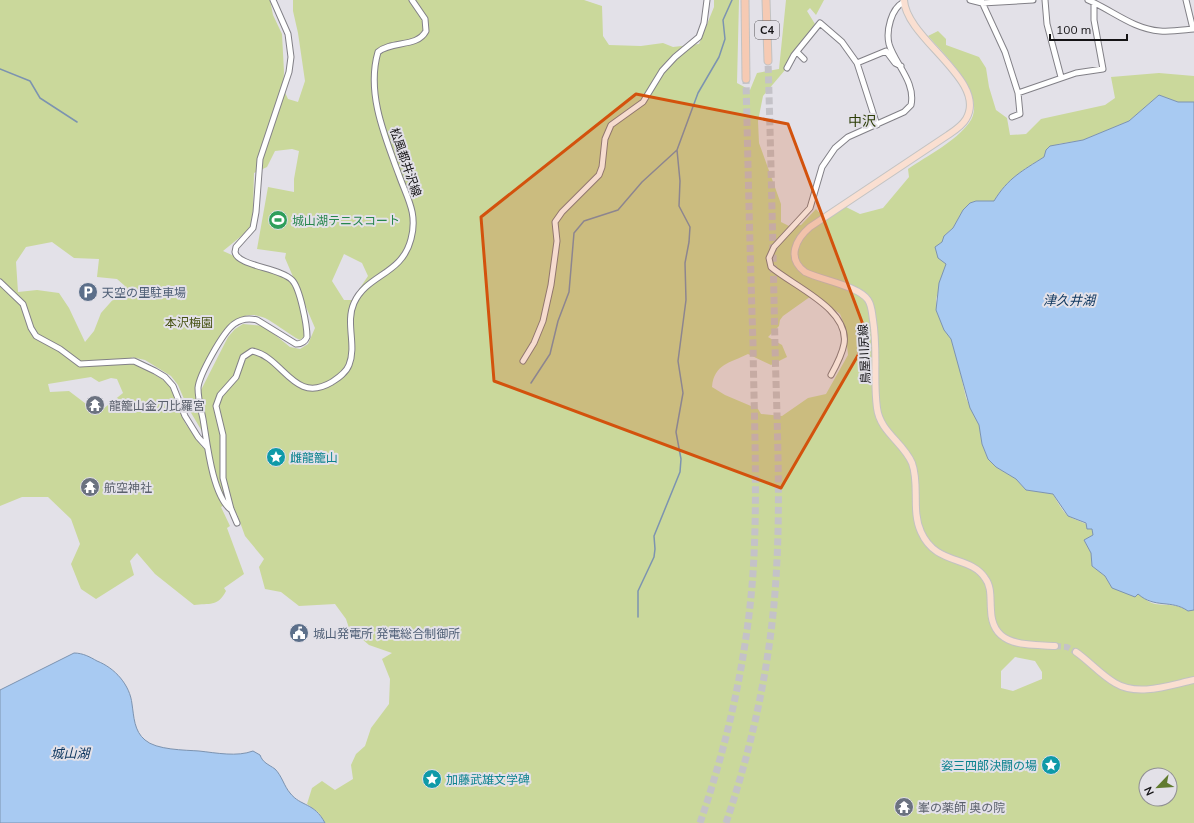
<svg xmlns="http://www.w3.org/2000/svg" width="1194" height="823" font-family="Mulish,'Noto Sans JP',sans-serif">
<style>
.green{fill:#cad89b;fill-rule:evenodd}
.water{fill:#a8caf2;stroke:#7c93b0}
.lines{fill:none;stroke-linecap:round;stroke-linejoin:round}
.stream{stroke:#7c93b0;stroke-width:1.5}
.major-tunnel{stroke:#c4c2c8;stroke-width:6;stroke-dasharray:6 3;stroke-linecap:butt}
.highway-tunnel{stroke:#c4c2c8;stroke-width:7;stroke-dasharray:7 3.5;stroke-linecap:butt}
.minor-casing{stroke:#828087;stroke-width:7}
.major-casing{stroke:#c2c2c2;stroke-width:8}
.highway-casing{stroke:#c2c2c2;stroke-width:9}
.minor{stroke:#fff;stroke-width:5}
.major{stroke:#fadfd1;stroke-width:6}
.highway{stroke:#f6cab3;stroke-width:7}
.marked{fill:#d3520d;fill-opacity:0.2;stroke:#d3520d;stroke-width:3;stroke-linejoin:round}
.labels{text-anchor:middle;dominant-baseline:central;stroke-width:4;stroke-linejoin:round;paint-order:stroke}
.shield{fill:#e3e1e8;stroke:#525154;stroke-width:1}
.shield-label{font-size:11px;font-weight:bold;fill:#141315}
.street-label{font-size:12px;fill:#141315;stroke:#e3e1e8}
.leisure-label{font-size:12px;fill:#27864d;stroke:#e3e1e8;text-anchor:start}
.service-label{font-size:12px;fill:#4e5e75;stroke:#e3e1e8;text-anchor:start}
.park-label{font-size:12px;fill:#465112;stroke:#e3e1e8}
.worship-label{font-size:12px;fill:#5b616d;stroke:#e3e1e8;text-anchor:start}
.culture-label{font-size:12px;fill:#0d838f;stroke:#e3e1e8;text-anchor:start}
.water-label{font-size:13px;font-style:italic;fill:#0b345d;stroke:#e3e1e8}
.quarter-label{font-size:14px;fill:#2d3e07;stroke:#e3e1e8}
</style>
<rect width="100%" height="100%" fill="#e3e1e8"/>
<path class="green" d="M0,0H270L273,15L282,34L284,72L283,88L288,99L298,102L305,81L298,33L293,11V0H584L602,6L603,36L609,45L641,46L663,43L673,47L699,44L714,7V0H739L737,83L750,90L757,73L779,69L786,0H824L816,15L810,8L807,11L815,24L788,61L785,70L763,96L758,121L759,143L781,204V222L789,226L801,225L816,209L826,220L846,207L860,214L883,208L909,177L908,169C927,156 956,141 969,123C989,97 945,55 928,36L938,31L946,39V45L979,57L986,68L989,87L996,110L1007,118L1010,135L1026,134L1041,119L1105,105L1115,98L1111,77L1159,73L1194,76V102H1178L1159,95L1129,121L1083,140L1058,144L1046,150L1044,157C1022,171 1008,178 994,201H976L970,203L963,210L953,228L944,236L946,266L936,299L937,313L951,339L958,362L966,398L979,425L982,444L988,459L996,467L1016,479L1026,490L1053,494C1057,501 1061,509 1067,515C1074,521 1095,523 1093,535L1084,540L1091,553L1092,566L1105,576L1112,588C1120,591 1128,591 1136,593C1143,595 1146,602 1155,604C1168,606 1176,603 1188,611L1194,610V823H325L319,813L307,804L312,788L322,781L335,790L353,779L351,765L356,754L365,746L371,728L389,704L390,679L382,659L392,653L369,645L349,628L346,619L335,604L299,606L281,592L265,589L259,567L264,559L245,536L237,514L228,503L221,507L230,526L227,528L244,574L224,588L226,591C218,607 209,603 194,605L155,574L137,553L130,561L134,575L96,599L81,589L71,564L80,544L71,519L48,497H22L0,506ZM292,149L299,151L294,179V192L268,187L257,249L286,253L285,258L315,328L308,344L300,349L290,347L264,326L243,324L235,329L228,337L200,392L210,446L202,447L185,423L170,384L147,370L131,357L145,360L171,376L178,385L187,406L203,433L195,387L197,380C210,356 228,302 265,318C275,323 286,332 296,338L300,340L305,336C307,321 299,291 288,280L223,251L250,229L253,210L254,173L267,167L275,151ZM52,242L74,258L99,259L97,277L117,279L125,286L101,313L94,331L85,342L69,308L59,293L37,290L18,292L16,262L26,247ZM344,254L362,263L368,276L352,300H344L332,281ZM814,294L840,314L844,324L846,335L848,355L826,394L808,398L782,416L761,414L758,409L725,395L712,387C714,364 730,363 748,354L771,365L787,357L782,345L768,337L779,326L780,320L783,316ZM91,377L99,382L111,378L117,379L123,393L98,413L69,391L50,392L48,384ZM1015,657L1035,661L1042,672V679L1013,691L1001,688V671ZM1146,775H1170V799H1146Z"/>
<path class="water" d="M1159,95L1178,102H1194V610L1188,611C1171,599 1155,609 1138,594L1135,597L1112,588L1105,576L1092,566L1091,553L1084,540L1093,535L1092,529H1087L1086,523L1068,516L1053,494L1026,490L1016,479L996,467L988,459L982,444L979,425L970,408L951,339L944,330L936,310L939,283L946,264L938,258L935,247L942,242L944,236L953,228L963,210L970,203L976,201H994C1008,178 1022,171 1044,157L1046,150L1050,146L1083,140L1129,121Z
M74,653C83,653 90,657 97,661C115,668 130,685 132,704C134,717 134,731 145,740C156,750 185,750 199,751C217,753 237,757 253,751L260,755C263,763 268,764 275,769C282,776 284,786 290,793C301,807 314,802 325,823H0V690Z"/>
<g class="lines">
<path class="stream" d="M0,69L30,81L40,98L77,122
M531,383L550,354L558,321L569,292L574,233L584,221L618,210L642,182L677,150L698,93L719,57L725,39L723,20L732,0
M638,617V591L654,557L655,549L654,536L680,472L681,459L676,432L683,393L678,361L686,300L685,263L689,242L690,227L679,206L680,181L677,150"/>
<path class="major-tunnel" d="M1055,646L1067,647L1076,652"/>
<path class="highway-tunnel" d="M700,823C728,742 747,658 753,573C758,496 754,419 753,343C750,255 748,167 746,79
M726,823C753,744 771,661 776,578C781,501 777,424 775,346C773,251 771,156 768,61"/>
<g class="minor-casing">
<path id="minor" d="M970,0L982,3L1033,0
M981,0L1005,52L1018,93L1076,73L1103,69L1094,20V3
M1045,0L1047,24L1061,77
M1088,0C1112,10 1133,29 1160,31C1171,32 1183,30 1194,29
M1186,0L1193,29
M797,52L804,59
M857,63L886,51L895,63L901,66
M787,68L794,55L820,23L842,42L857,63L877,125
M1012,117L1020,114L1018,93
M0,282L23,304L31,328L36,336L60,349L80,364L134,361L155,371L165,377L173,386L185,416L198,437L207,447
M523,361L534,343L543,321L551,285L557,241L555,222L562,212L599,175L602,167L605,139L611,125L643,102L662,71L675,57L699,37L704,23L707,0
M831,375C836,366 842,355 844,344C850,309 793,286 771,267L769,258L774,247L810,208L822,167L835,148L848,137L904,112L911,105C916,82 895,64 889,44C886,31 891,8 904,2
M230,509C212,493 207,442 203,419C201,409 198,399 198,388C199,375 223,332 234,324C241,319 249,318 257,320L296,344C302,344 305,342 307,337C307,325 300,288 292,280C281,268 237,266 235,252L236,247L253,228L256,212L260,159L289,72L291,57L288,34L273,0
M237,523L231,509L223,478V435L216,406L220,395L236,377L243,357L252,351C284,357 293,405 332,382C338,378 346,373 349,365C357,345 345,323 354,303C367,274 402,275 411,239C418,213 407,198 399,175C385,137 366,93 378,52C392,40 417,48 426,31L425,19L412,0"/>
</g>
<g class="major-casing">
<path id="major" d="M904,0C906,39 989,81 966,119C962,126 954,131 948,135L810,227C796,239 786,258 805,272C821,280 859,286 868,300C872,306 872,314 873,320C878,351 873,379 877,408C880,432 903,442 912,463C920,485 911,510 921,532C936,566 970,555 985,578C992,587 990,599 991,610C992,648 1027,644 1055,646
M1076,652C1089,661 1101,675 1115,683C1138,697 1170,685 1194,680"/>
</g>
<g class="highway-casing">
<path id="highway" d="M745,0L746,79
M766,0L768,61"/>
</g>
<use href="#minor" class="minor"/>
<use href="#major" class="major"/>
<use href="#highway" class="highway"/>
</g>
<path class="marked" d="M636,94L788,124L868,338L781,488L494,381L481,217Z"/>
<defs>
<g id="stadium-disc" transform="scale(1)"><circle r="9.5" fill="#2e9e5b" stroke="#e3e1e8"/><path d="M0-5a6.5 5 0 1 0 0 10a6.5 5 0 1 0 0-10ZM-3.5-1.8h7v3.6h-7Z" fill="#fff"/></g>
<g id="parking-disc" transform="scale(1)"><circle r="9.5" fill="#5c6f8a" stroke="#e3e1e8"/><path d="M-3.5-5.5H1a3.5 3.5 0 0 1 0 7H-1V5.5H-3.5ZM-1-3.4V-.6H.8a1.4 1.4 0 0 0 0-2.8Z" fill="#fff"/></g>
<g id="temple-disc" transform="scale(1)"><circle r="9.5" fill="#6b7280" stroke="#e3e1e8"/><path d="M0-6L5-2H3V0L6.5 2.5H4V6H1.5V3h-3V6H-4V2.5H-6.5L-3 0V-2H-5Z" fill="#fff"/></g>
<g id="sight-disc" transform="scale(1)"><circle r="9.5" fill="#0f9aa8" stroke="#e3e1e8"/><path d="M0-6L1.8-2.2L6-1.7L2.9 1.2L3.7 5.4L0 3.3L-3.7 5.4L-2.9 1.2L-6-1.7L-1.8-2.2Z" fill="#fff"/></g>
<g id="civic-disc" transform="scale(1)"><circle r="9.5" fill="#5c6f8a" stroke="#e3e1e8"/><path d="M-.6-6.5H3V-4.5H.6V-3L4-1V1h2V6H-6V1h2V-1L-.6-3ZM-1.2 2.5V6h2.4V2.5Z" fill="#fff"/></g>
</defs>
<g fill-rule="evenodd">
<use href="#stadium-disc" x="278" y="220"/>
<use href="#parking-disc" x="88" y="292"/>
<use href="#temple-disc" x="95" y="405"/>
<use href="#sight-disc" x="276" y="457"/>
<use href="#temple-disc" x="90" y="487"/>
<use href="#civic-disc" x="299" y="633"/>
<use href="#sight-disc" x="1051" y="765"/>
<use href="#sight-disc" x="432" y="779"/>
<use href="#temple-disc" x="904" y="807"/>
</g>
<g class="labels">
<rect class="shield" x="755" y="21" width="24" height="18" rx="3"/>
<g class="shield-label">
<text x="767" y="30">C4</text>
</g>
<g class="street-label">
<text transform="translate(406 162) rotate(71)">松風都井沢線</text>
<text transform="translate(864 354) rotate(-93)">鳥屋川尻線</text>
</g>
<g class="leisure-label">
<text x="292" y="220">城山湖テニスコート</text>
</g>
<g class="service-label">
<text x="102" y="292">天空の里駐車場</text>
<text x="313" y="633">城山発電所 発電総合制御所</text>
</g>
<g class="park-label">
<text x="189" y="322">本沢梅園</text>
</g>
<g class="worship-label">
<text x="109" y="405">龍籠山金刀比羅宮</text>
<text x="104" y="487">航空神社</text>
<text x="918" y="807">峯の薬師 奥の院</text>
</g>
<g class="culture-label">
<text x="290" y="457">雌龍籠山</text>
<text x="1037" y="765" text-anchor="end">姿三四郎決闘の場</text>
<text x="446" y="779">加藤武雄文学碑</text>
</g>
<g class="water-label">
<text x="1069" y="300">津久井湖</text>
<text x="70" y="753">城山湖</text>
</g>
<g class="quarter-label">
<text x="862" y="121">中沢</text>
</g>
</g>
<g transform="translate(1158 787) rotate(245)"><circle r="19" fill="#e3e1e8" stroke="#908f94"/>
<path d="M0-3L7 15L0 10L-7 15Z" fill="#617b2f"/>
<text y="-6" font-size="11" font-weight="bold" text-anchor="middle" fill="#141315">N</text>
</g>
<path d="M1050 34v6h77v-6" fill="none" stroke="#141315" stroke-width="2"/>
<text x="1056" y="34" font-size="12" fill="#141315" stroke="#e3e1e8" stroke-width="3" paint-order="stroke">100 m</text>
</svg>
